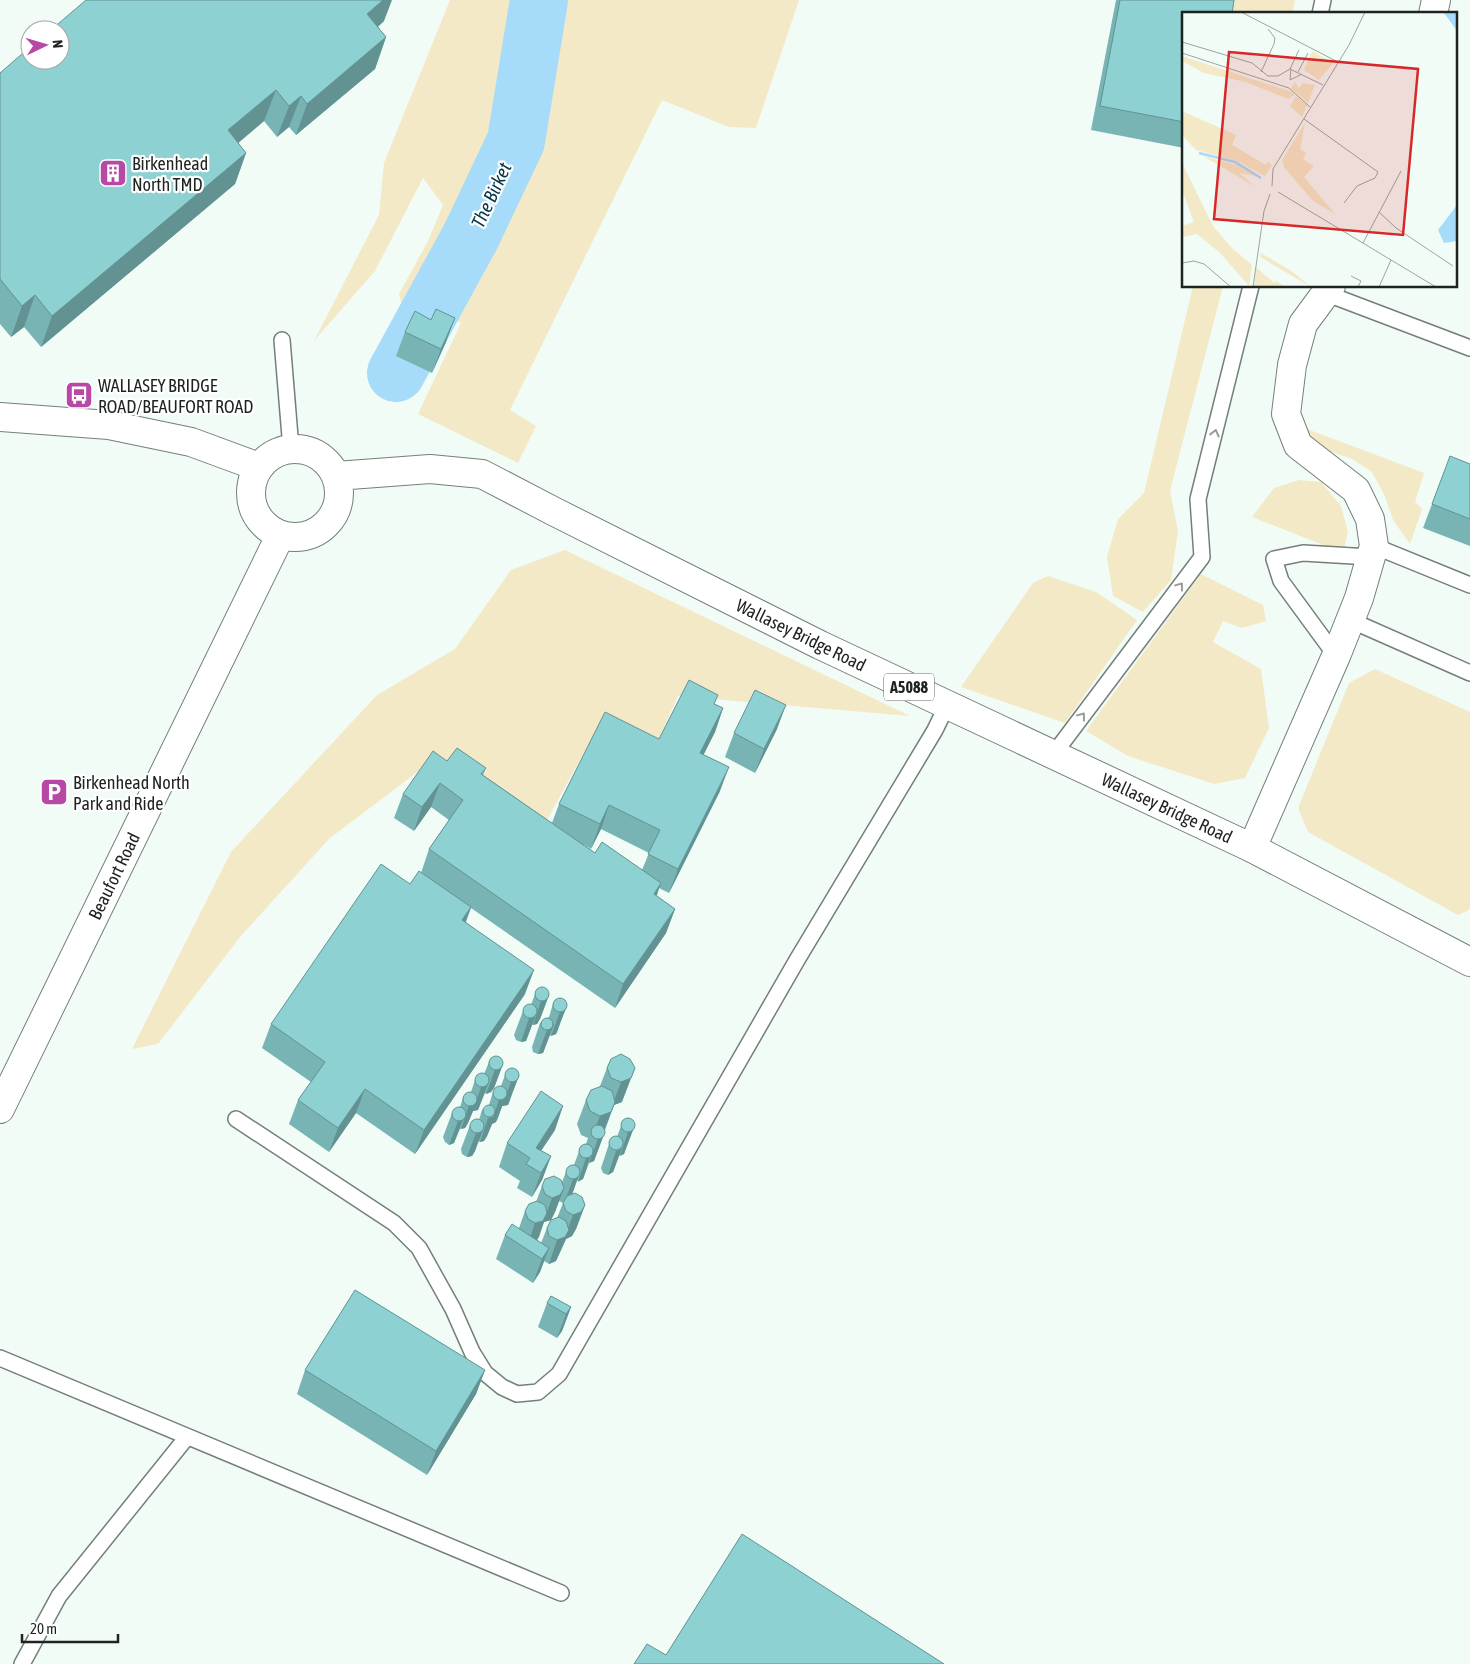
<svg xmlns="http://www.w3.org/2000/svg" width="1470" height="1664" font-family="'Asap Condensed',sans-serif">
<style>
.green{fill:#f3e9c7}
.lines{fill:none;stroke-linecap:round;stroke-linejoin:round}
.river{stroke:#a6dcf9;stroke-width:58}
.lane-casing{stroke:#757f7a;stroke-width:18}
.street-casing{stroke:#757f7a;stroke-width:30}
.primary-casing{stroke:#757f7a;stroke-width:30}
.lane{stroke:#fff;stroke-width:15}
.street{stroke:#fff;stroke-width:28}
.primary{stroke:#fff;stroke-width:28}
.wall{fill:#79b4b5;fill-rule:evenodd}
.shaded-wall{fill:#639293}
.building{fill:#8dd1d2;stroke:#639293}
.oneway{stroke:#9a9c9b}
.labels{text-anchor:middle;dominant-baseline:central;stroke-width:4.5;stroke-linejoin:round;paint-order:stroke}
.shield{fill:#fff;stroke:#626563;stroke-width:1}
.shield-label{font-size:16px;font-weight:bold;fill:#1f2320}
.poi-label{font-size:18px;fill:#1f2320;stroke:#fff;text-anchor:start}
.street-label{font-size:18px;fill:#1f2320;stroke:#fff}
.water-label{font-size:19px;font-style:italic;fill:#07374a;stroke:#fff}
.inset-river{fill:none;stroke:#a6dcf9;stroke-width:2.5}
.inset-road{fill:none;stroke:#9da5a0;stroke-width:1}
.view{fill:#d62828;fill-opacity:0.15;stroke:#d62828;stroke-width:2.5}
.inset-edge{fill:none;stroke:#1f2320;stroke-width:2.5}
</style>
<rect width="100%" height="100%" fill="#f1fcf6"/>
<path class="green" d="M450,0H519L515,37L502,103L487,161L406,323L399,294L428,241L443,205L423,178L375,271L314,341L379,215L384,163Z
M554,0H799L756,128L729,127L662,100L510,410L536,426L518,463L418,414L461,323L445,316L523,167L532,136Z
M1230,0H1295L1292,14H1228Z
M1193,286H1223L1170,491L1178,531L1171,580L1143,612L1113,596L1107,557L1118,519L1144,493Z
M1307,429L1424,473L1415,502L1422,509L1410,544L1393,520L1384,494L1371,471L1350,458L1315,447Z
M1299,480L1321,482L1341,506L1348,532L1343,553L1252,517L1274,488Z
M565,550L910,716L678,696L652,754L596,731L541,831L440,755L330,838L240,937L158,1044L132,1049L231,852L377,695L455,649L511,570Z
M1201,574L1263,605L1266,621L1242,628L1223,621L1213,642L1261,669L1269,728L1245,778L1214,784L1128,756L1086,731Z
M1048,576L1096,592L1137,620L1065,723L961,687L1033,583Z
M1375,669L1470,712V907L1469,910L1458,915L1308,832L1298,808L1349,683Z"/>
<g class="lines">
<path class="river" d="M396,373L471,236L516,141L539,0"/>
<g class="lane-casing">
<path id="lane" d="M1320,14L1323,0
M1325,293L1470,348
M282,340L291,449
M1374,546L1470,585
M1350,620L1470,673
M1336,656L1281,581L1274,559L1303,553L1370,557
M1053,755L1202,557L1198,499L1251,286
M236,1119L394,1223L419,1248L453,1309L472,1352L485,1373L502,1387L517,1394L538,1392L559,1374L797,960L935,730L947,705
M0,1358L561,1593
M22,1664L59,1596L187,1437"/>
</g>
<g class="street-casing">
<path id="street" d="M1433,14L1436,0
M1252,848L1336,656L1359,598L1374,546L1370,519L1356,490L1298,445L1286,414L1292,365L1303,324L1331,286"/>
</g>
<g class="primary-casing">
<path id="primary" d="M0,417L109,425L191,442L259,467
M251 493a44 44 0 1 1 88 0a44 44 0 1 1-88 0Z
M336,476L430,469L482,474L555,512L820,645L1252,848L1470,962
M0,1109L280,536"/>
</g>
<use href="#lane" class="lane"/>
<use href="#street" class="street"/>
<use href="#primary" class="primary"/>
</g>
<path class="wall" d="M1116,0H1234L1184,14V148L1091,130Z
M384,21L378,27L386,37L375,69L296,135L289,127L277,137L264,121L238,143L246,153L235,184L41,347L24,327L11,337L0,324V73Z
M431,320L446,342L432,373L396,356L405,332Z
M1470,464V546L1423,528L1432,504Z
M715,704L723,708L715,732L703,755L720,791L669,893L659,888L657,896L675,909L666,933L615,1008L471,908L466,922L525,994L415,1154L356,1113L329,1152L289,1124L298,1100L311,1082L262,1048L271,1024L410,884L421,873L429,849L449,820L431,807L414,831L394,818L403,794L447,761L486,768L483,775L552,823L559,804ZM601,829L649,853L642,870L595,853L583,844L591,849Z
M777,729L755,773L725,757L734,733Z
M535,994L549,995L540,1019L537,1024L532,1025L526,1041L521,1042L516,1040L514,1035L523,1011L531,1005Z
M566,1001L558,1030L556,1034L551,1036L550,1035L543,1053L538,1054L533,1052L532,1047L540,1023L549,1017L553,1004Z
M621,1054L622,1102L614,1105L594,1161L589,1163L583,1179L577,1181L572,1194L585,1205L576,1229L572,1236L566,1239L556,1261L549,1264L544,1261L540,1272L533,1283L496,1259L505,1235L519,1228L525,1211L536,1202L542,1186L562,1182L568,1167L574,1165L581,1146L586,1144L588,1138L581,1135L577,1124L586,1100L600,1086L607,1068ZM559,1201L563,1203L557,1218L547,1228L541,1243L537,1240L544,1222L551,1220L555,1212Z
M489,1062L503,1064L494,1088L491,1092L486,1094L485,1093L478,1110L473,1111L468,1123L465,1128L460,1129L454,1143L449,1145L445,1142L443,1137L452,1113L460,1107L463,1098L471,1092L475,1080L484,1074Z
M513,1068L510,1100L508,1105L502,1106L498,1118L496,1122L492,1124L487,1136L484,1141L480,1142L478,1141L475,1151L472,1156L467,1157L462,1154L461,1149L470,1125L479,1120L482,1110L489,1105L493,1092L501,1086L505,1075Z
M633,1120L624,1154L619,1156L613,1172L608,1175L603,1173L601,1168L611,1138L617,1137L621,1126Z
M555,1130L541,1151L551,1156L542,1180L532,1197L517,1188L520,1181L499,1167L507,1143Z
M547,1303L571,1307L562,1331L557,1338L538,1327Z
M305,1370H485L476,1394L427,1475L297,1394Z"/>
<path class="shaded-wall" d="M383,0H392L384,21L356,45L367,14Z
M386,37L375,69L296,135L307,104Z
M276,90L264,121L216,162L228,130Z
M301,96L289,127L277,137L289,106Z
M246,153L235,184L41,347L52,316Z
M35,295L24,327L11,337L22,306Z
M455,318L446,342L432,373L441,349Z
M786,705L777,729L755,773L764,749Z
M723,708L715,732L692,778L700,753Z
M729,767L720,791L669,893L678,869Z
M440,783L431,807L414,831L422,807Z
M609,805L601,829L591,849L600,824Z
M661,883L652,907L654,894Z
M471,907L462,931V920Z
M675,909L666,933L615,1008L623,984Z
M534,970L525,994L415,1154L424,1130Z
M549,995L540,1019L537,1024L533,1025L541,1001Z
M567,1006L556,1034L551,1036L560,1012Z
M537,1012L526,1041L521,1042L529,1018Z
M554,1024L543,1053L538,1054L547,1030Z
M503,1064L494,1088L491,1092L486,1094L495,1070Z
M635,1068L622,1102L614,1105L602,1136L592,1137L600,1116L612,1106L621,1082Z
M519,1076L508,1105L502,1106L511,1082Z
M489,1081L478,1110L473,1111L468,1123L465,1128L461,1129L469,1105L477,1099L481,1087Z
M365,1089L356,1113L329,1152L338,1128Z
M507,1094L496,1122L492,1124L487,1136L484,1141L480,1142L488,1118L493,1117L499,1100Z
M563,1106L555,1130L530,1167L536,1148Z
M465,1114L454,1143L449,1145L458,1121Z
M635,1125L624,1154L620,1156L628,1132Z
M484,1127L475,1151L472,1156L467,1157L476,1133Z
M605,1132L594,1161L589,1163L598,1139Z
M622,1148L613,1172L608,1175L616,1151Z
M591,1155L583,1179L578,1182L586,1158Z
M551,1156L542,1180L532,1197L541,1173Z
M578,1177L570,1201L564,1203L573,1179Z
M564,1188L555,1212L551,1220L544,1222L539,1237L534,1245L527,1247L535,1223L545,1218L552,1198Z
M585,1205L576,1229L572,1236L566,1239L556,1261L549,1264L557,1240L565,1237L573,1215Z
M549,1248L540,1272L533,1283L542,1259Z
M571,1307L562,1331L557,1338L566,1314Z
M485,1370L476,1394L427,1475L436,1451Z"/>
<path class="building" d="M86,0H383L367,14L386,37L307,104L301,96L289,106L276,90L228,130L246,153L52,316L35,295L22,306L0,279V73L30,47V60H60V30H51Z
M1120,0H1234L1232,14H1184V122L1100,106Z
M436,309L455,318L441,349L405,332L415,311L431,320Z
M1450,456L1470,464V519L1432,504Z
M689,680L718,695L714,704L723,708L700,753L729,767L678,869L648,854L660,830L609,805L600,824L559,804L605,712L659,739Z
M755,690L786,705L764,749L734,733Z
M457,748L486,768L481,774L595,853L602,842L661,883L654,894L675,909L623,984L429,849L463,800L440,783L422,807L403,794L433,751L447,761Z
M381,864L410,884L419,871L471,907L462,920L534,970L424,1130L365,1089L338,1128L298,1100L325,1062L271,1024Z
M535 994a7 7 0 1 1 14 0a7 7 0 1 1-14 0Z
M553 1005a7 7 0 1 1 14 0a7 7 0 1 1-14 0Z
M523 1011a7 7 0 1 1 14 0a7 7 0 1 1-14 0Z
M541 1024a6 6 0 1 1 12 0a6 6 0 1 1-12 0Z
M621,1054L630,1059L635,1068L631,1078L621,1082L611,1078L607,1068L611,1059Z
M489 1063a7 7 0 1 1 14 0a7 7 0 1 1-14 0Z
M505 1075a7 7 0 1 1 14 0a7 7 0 1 1-14 0Z
M475 1080a7 7 0 1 1 14 0a7 7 0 1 1-14 0Z
M602,1086L612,1091L615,1102L611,1112L600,1116L590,1111L586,1100L591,1090Z
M493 1093a7 7 0 1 1 14 0a7 7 0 1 1-14 0Z
M541,1091L563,1106L536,1148L551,1156L541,1173L526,1164L530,1158L507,1143Z
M463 1099a7 7 0 1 1 14 0a7 7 0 1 1-14 0Z
M483 1111a6 6 0 1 1 12 0a6 6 0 1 1-12 0Z
M452 1114a7 7 0 1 1 14 0a7 7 0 1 1-14 0Z
M621 1125a7 7 0 1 1 14 0a7 7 0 1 1-14 0Z
M470 1126a7 7 0 1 1 14 0a7 7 0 1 1-14 0Z
M591 1132a7 7 0 1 1 14 0a7 7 0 1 1-14 0Z
M609 1143a7 7 0 1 1 14 0a7 7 0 1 1-14 0Z
M579 1151a7 7 0 1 1 14 0a7 7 0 1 1-14 0Z
M566 1172a7 7 0 1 1 14 0a7 7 0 1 1-14 0Z
M554,1176L561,1180L564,1188L560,1195L552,1198L545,1194L542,1186L545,1179Z
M575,1193L582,1197L585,1205L581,1212L573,1215L566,1211L563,1203L567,1196Z
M537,1201L545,1205L547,1213L543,1221L535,1223L528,1219L525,1211L529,1204Z
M559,1217L566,1221L569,1230L565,1237L557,1240L549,1236L547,1228L551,1220Z
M512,1224L549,1248L542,1259L505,1235Z
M355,1290L485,1370L436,1451L305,1370Z
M551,1296L571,1307L566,1314L547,1303Z
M742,1534L944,1664H634L647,1644L666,1655Z"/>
<defs><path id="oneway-chevron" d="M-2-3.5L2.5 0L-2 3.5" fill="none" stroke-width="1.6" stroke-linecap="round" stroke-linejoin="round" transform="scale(1.25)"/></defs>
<g class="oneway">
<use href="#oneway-chevron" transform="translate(1215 433) rotate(-76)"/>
<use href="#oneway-chevron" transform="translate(1180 586) rotate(-53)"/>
<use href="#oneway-chevron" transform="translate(1082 716) rotate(-53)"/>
</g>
<defs>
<g id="building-square" transform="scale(1.4375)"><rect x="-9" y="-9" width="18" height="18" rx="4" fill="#b748a5" stroke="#fff"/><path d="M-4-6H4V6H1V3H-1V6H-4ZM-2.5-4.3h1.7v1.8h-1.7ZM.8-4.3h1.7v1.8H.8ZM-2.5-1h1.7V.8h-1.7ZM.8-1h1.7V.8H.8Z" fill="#fff"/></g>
<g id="bus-square" transform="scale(1.4375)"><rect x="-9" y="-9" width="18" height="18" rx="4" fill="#b748a5" stroke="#fff"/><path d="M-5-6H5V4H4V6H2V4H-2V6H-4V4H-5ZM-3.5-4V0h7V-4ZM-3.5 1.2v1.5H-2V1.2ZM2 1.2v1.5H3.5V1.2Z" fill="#fff"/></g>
<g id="parking-square" transform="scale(1.4375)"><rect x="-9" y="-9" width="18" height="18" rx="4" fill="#b748a5" stroke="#fff"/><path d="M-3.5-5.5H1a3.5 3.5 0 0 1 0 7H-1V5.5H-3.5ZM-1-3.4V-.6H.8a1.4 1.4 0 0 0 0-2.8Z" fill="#fff"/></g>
</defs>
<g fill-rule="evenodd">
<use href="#building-square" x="113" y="173"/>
<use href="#bus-square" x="79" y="395"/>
<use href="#parking-square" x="54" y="792"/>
</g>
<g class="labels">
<rect class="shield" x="884" y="673.5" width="50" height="27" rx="4"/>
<g class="shield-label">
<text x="909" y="687">A5088</text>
</g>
<g class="poi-label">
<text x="132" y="163">Birkenhead<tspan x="132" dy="21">North TMD</tspan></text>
<text x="98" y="385">WALLASEY BRIDGE<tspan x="98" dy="21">ROAD/BEAUFORT ROAD</tspan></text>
<text x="73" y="782">Birkenhead North<tspan x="73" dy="21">Park and Ride</tspan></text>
</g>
<g class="street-label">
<text transform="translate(801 635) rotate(26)">Wallasey Bridge Road</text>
<text transform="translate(1167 808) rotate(25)">Wallasey Bridge Road</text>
<text transform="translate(114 876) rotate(-64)">Beaufort Road</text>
</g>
<g class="water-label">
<text transform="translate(491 195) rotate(-65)">The Birket</text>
</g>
</g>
<g transform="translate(1182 12)">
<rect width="275" height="275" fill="#f1fcf6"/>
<path d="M130,39L151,51L137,68L122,58ZM0,44L110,80L113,83L106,87L64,70L22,61L0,49ZM113,70L117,76L121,71L133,73L126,91L109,76ZM114,84L125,93L120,105L108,94ZM0,99L54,123L50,133L84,153L86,150L90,153L83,164L53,148L14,138L0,123ZM123,111L118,137L124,141L121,147L132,154L122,165L153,202L131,189L102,155L100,148ZM21,144L55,153L73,164L57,161L74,175ZM0,151L31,214L49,235L70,253L67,274L37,240L15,222L0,225V214L12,210L0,178ZM79,241L111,260L129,275L78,245ZM74,255L92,271L94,269L103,275H72Z" fill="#f3e9c7"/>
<path d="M261,0H275V19L265,5ZM275,188V229L262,231L256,218L275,193Z" fill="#a6dcf9"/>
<path class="inset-river" d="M17,141L53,150L79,166"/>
<path class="inset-road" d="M59,0L156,50M0,30L70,51L86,64H96L108,57L141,73M0,41L107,76L128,95M108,57L117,38M109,57L108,68L120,62M79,60L92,32L93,26L86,17M116,60L126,41M122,107L196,160L193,166L175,174L162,191M90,174L91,157L167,33L183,0M96,180L254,275M197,200L214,216L271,254M181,231L219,159M0,251L12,249L22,252L49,275M169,264L179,269L176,275M71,275L82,199L88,182M197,275L209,248"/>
<path class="view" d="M47,40L236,57L221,223L32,207Z"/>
<rect width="275" height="275" class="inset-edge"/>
</g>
<g transform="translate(45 45) rotate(85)"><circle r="24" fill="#ffffff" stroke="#a5a7a6"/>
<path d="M0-4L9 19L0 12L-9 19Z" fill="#b748a5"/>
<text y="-8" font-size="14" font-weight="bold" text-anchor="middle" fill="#1f2320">N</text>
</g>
<path d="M22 1634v8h96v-8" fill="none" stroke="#1f2320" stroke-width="2.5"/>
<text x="30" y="1634" font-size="15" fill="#1f2320" stroke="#ffffff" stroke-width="4" paint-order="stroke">20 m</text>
</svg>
